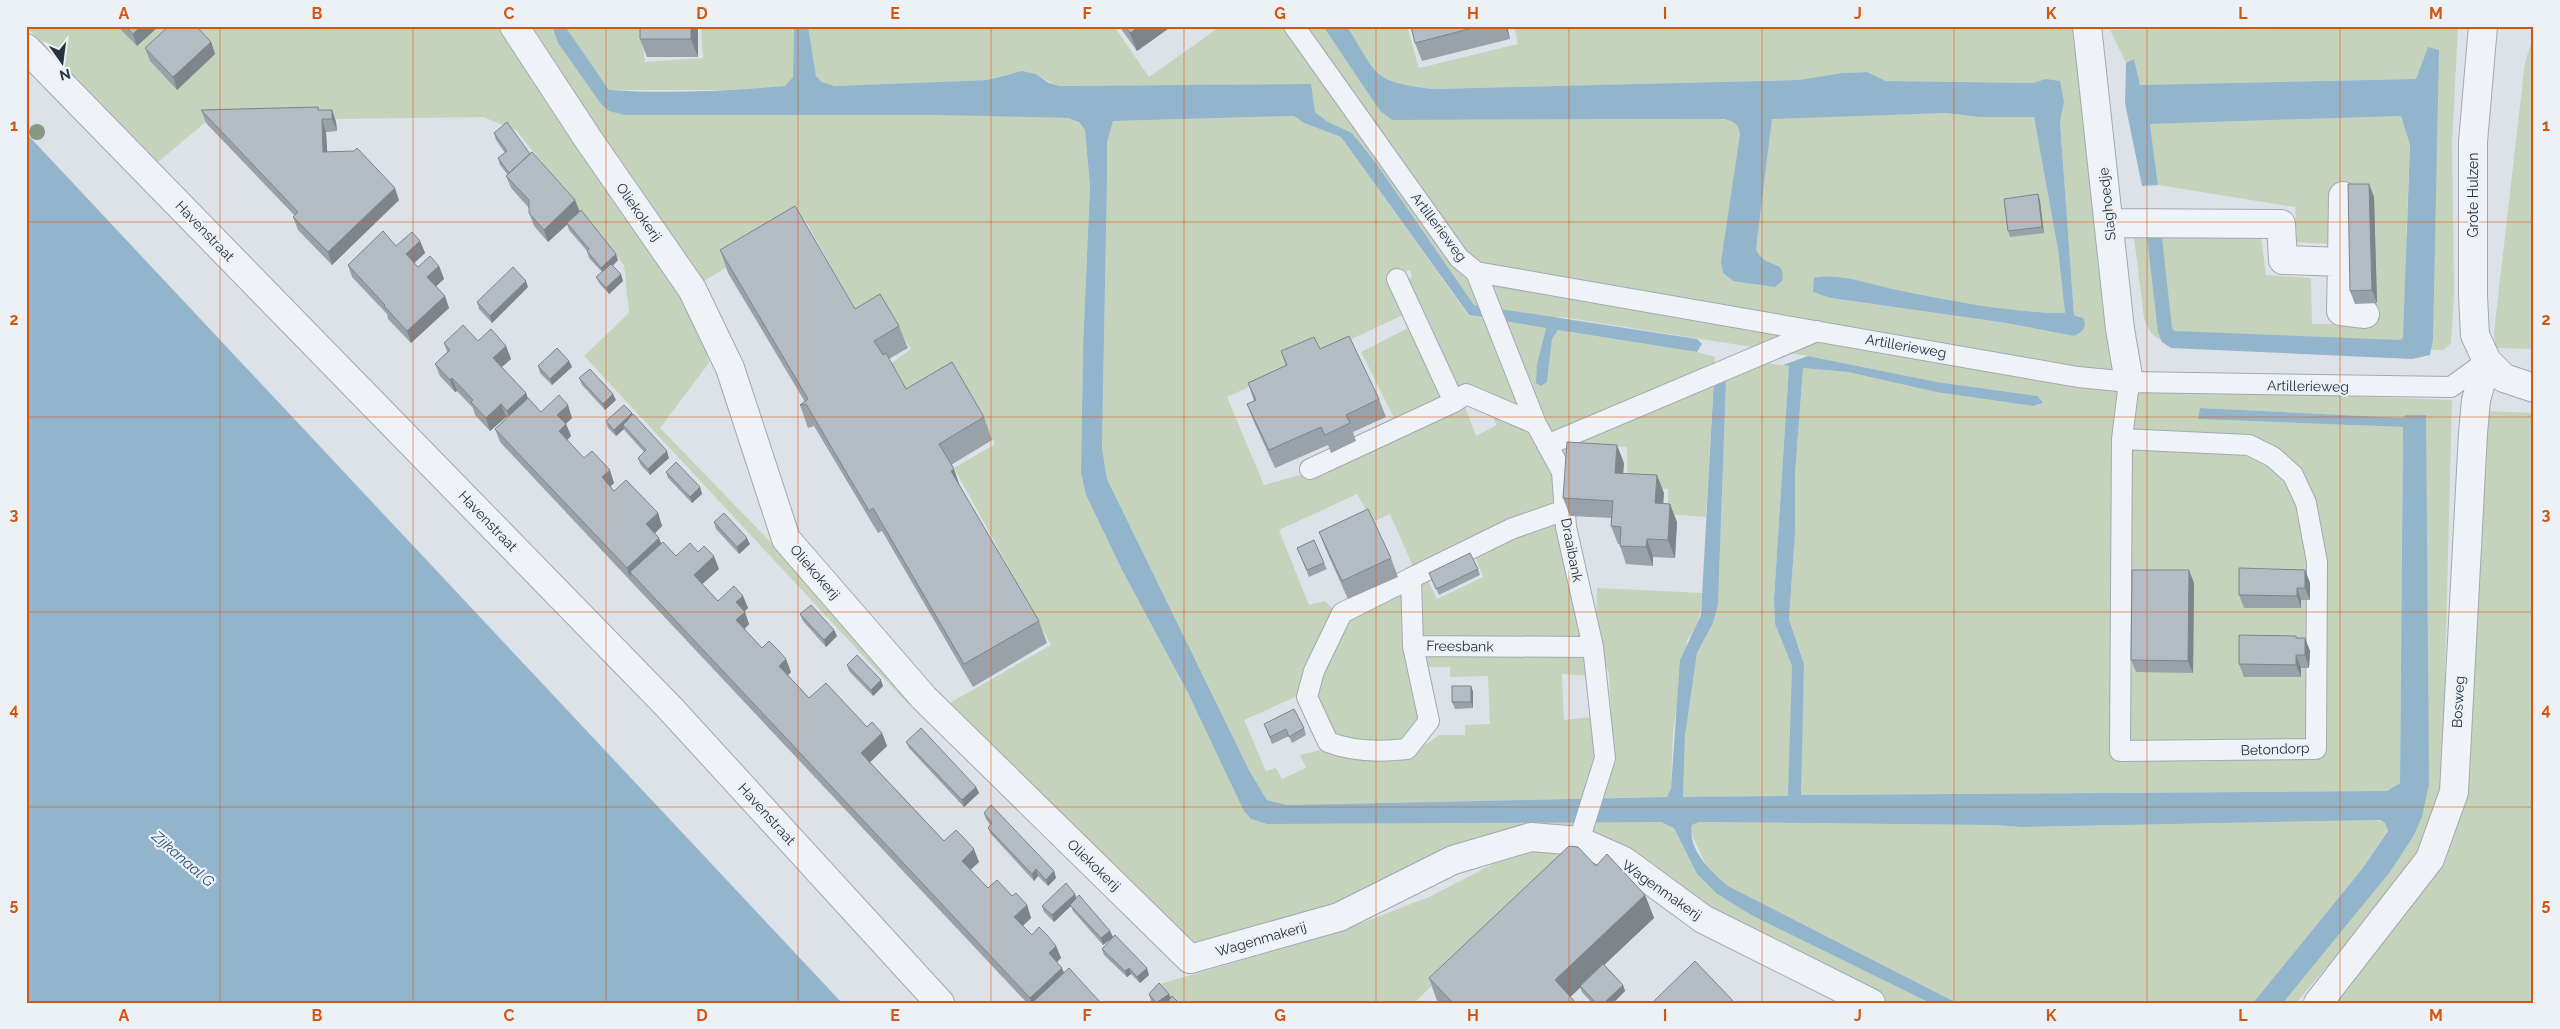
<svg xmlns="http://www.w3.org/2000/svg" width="2560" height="1029" font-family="Raleway,sans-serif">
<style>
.green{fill:#c5d3bd}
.water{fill:#93b5cc}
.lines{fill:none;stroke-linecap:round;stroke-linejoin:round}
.lane-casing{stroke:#a1a9b2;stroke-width:22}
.street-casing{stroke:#a1a9b2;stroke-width:30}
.lane{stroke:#eff2f6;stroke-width:20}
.street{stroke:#eff2f6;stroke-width:28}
.tree{fill:#859983}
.wall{fill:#9aa2a9}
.shaded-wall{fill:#7d848a}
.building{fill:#b3bcc5;stroke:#7d848a}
.grid{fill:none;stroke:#d45511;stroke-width:1;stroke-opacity:0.55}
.labels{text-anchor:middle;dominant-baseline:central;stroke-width:4.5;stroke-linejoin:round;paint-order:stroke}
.street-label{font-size:14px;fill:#253140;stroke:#ecf1f6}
.water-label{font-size:15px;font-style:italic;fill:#2b5577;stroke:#ecf1f6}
.neatline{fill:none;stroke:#d45511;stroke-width:2}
.grid-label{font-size:16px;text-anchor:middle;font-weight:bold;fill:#d45511}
</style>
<rect width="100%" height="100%" fill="#dce2e8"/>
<path class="green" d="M26,26H503L699,321L709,363L660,428L914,690L909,705L584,356L629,313L624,265L516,130L483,117L207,121L153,166Z
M520,26H552L558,43L601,104L1068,118L1079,122L1085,130L1090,186L1083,348L1081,474L1086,495L1122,570L1188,693L1251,819L1267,824L1577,822L1573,837L1232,938L1176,948L948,704L1051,645L954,468L995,444L959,377L915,404L890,364L911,349L887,309L862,321L805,220L704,281L688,267Z
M565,26H640L645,62L703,58L701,26H794L793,77L785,87L730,90H609Z
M808,26H1114L1149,77L1221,26H1286L1488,282L2136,391L2248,392L2452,400L2442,794L2433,827L2408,871L2296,1003H2283L2390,872L2413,837L2404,418L2200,408L2198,419L2403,427L2400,783L2387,791L1800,795L1804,664L1789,619L1795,533V474L1803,368L1848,372L1936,392L2033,406L2039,405L2042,400L2038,396L1937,382L1808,356L1562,317L1552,318L1547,323L1537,364L1547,382L1552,339L1558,330L1697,352L1715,357L1706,517L1668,514V489L1628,487L1627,447L1565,441L1567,469L1548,442L1497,309L1474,305L1376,163L1352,133L1328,122L1315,112L1310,84L1060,86C1050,84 1042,76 1035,74C1019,70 1001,75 987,80L835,86L822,82L816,76Z
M1301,26H1323L1380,111L1392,120L1724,119C1734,122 1738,123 1740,134L1723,273L1733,281L1779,265C1767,263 1761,261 1756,249L1772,118L1946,113L1979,117H2034L2058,250L2065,313C1989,312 1910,295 1837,277L1831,298L2006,323L2074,336L2080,316L2074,315L2060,122L2064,102L2045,79L2033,83L1886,81L1867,72L1842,73L1799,80L1433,89C1372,82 1378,76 1347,26H1407L1419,68L1518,44L1514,26H2076L2117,374L1472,264Z
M2458,28L2452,141L2454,294L2451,343L2443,350L2174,346C2157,339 2150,336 2144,318L2134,237H2261L2266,275L2311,278L2312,324H2375L2373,210L2330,244L2297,242L2295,207L2158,185L2150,124L2401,116L2410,145L2406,240L2428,47L2416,79L2140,85L2134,59L2126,63L2110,30Z
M2534,35V349L2495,348L2494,332L2525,62Z
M1294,116L1304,123L1341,137L1468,315L1490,320L1531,418L1456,385L1403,281L1412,277L1410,270L1390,278L1405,314L1227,397L1264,485L1314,471L1465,407L1476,436L1497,425L1488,408L1534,429L1558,473L1560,508L1414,569L1390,514L1373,522L1357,494L1279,530L1309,605L1325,601L1332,608L1333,622L1302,694L1244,720L1266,771L1276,768L1282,779L1306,768L1300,755L1325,749L1411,755L1439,735H1465V725L1490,724L1488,676L1450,677V667H1422L1418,648L1589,651L1591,676L1562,674L1564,720L1611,715L1609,674L1596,640L1597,588L1702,593C1701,612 1700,624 1687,640L1673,732L1671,788L1667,797L1287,805L1267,800L1249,770L1107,479L1102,448L1107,180V142L1113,121Z
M1414,325L1450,399L1397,424L1361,352Z
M1727,358L1789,366L1774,599L1775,624L1792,666L1789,796L1683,797L1685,736L1697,653L1713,623L1718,605Z
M2483,411L2534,413V1003H2329L2449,845Z
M1557,520L1584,643L1421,640L1414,580L1427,578L1437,599L1483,577L1475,556L1542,521Z
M1403,587L1421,725L1402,746L1336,737L1314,692L1346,620Z
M2376,820L2385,823L2388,830L2362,869L2253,1003H1957L1728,886L1708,869L1690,831L1692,825L1699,822L1993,825L2021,827Z
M1590,822H1661L1674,828L1697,874L1717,894L1753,916L1930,1003H1886L1713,922L1591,841Z
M1538,848L1609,859L1586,883L1562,860L1414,1003H1177L1160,984L1338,932L1429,897L1493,864Z"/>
<path class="water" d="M552,26H565L609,90C668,94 727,91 785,86L793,77L794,26H808L816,76L822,82L835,86L987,80L1022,71L1036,74L1049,83L1060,86L1311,84L1315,112L1328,122L1352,133L1376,163L1474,305L1697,339L1702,344L1697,352L1558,330L1552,339L1547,382L1541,386L1536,383L1537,364L1546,328L1469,315L1341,137L1304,123L1294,116L1113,121L1107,142V180L1102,448L1107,479L1249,770L1267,800L1287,805L1667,797L1671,788L1680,660L1701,615L1714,378L1725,379L1726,383L1718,605L1713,623L1697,653L1685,736L1683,797L1788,796L1792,666L1775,624L1774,599L1789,366L1783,365L1808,356L1937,382L2038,396L2043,403L2033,406L1936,392L1848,372L1803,368L1795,474V533L1789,619L1804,664L1801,795L2387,791L2400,783L2403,427L2198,419L2200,408L2404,418L2405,415H2426L2429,784L2422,817L2413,837L2390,872L2283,1003H2253L2362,869L2388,831L2385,823L2380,820L2021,827L1993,825L1699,822L1692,825C1687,849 1711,872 1728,886L1957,1003H1930L1753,916L1717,894L1697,874L1674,828L1661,822L1267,824L1251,819L1244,811L1188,693L1122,570L1086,495L1081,473L1083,348L1090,186L1085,130L1079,122L1068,118L941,115H625L609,111L601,104L558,43Z
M1323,26H1347C1378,76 1372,82 1433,89L1799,80L1842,73L1867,72L1886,81L2033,83L2045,79L2060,81L2064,102L2060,122L2074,315L2083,318C2088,326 2082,333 2074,336L2006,323L1831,298L1813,292L1814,278C1840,272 1872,285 1897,290C1952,301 2009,313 2065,313L2058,250L2034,117H1979L1946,113L1772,119L1756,249C1765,271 1787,257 1782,281L1775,287L1733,281L1723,273L1721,262L1740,134C1738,123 1734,122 1724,119L1392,120L1380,111Z
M2428,47L2439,50L2433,339L2430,355L2412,359L2171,348L2162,342L2158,332L2146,228L2161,229L2172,328L2175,331L2400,340L2403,338L2410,145L2401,116L2150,124L2158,185L2142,186L2125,103L2126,63L2134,59L2140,85L2416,79Z
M26,133L842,1003H26Z"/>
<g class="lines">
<g class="lane-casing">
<path id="lane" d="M1294,26L1459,258L1476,272L2078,377L2129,382L2451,387L2487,361
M1476,272L1536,424L1562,472L1566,527L1593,647L1605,758L1579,841
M1397,279L1454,402L1466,394L1536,424
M2122,439L2249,445L2273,457L2293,475L2306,503L2317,562L2316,749L2120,751L2122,439L2129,382
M1547,445L1817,331
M1310,469L1454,402
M1565,510L1511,529L1411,578L1413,646L1593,647
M1411,578L1342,613L1314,671L1307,697L1328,742C1353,752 1381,752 1407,749L1429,721L1413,646"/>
</g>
<g class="street-casing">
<path id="street" d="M514,26L588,139L692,289L730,368L786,539L924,698L1190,959L1339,917L1453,860L1531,837L1579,841L1624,861L1703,919L1871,1003
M2087,26L2120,329L2129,382
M2483,26L2473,142V296L2475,335L2487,361L2504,378L2534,388
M26,48L668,706L940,1003
M2109,223L2281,224L2283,260L2342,262L2341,311L2365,314
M2342,262L2343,196
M2318,1003L2430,859L2454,792L2473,433L2476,400L2487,361"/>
</g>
<use href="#lane" class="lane"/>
<use href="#street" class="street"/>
</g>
<circle class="tree" cx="37" cy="132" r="8"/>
<path class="wall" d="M117,26H159L137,46Z
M698,26V57H647L640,39Z
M1119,26H1172L1137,51Z
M1411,26H1507L1510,39L1422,61L1415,43Z
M211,42L215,54L177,90L150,61L145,48Z
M318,107L319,110H332L336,122L337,131L326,132L327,152L399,200L332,265L298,230L293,217L295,216L206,123L201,110Z
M494,133L530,154L575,200L580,212L618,260L613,266L623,281L609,294L599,283L596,277L602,272L589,258L587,251L569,230L567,224L548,242L534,226L529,213V208L511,188L506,176L508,175L500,165L498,158L505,153L496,140Z
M2369,184L2374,197L2377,303L2355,304L2350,291Z
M2038,194L2040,201L2044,233L2010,237L2008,231Z
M420,241L425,253L414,263L418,267L439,266L444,279L436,286L445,296L449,308L411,343L388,319L387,314L352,277L348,265L396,246Z
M720,250L855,309L899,326L908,348L889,359L906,389L984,417L992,440L951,465L959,485L1039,621L1047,643L973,687L882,531L878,533L814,426L808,428L800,405L805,402L728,273Z
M528,287L492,323L479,309L477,302Z
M478,341L506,346L511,359L502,367L526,393L528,399L541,412L572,418L566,424L571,436L567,440L584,458L614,483L610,486L614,491L658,513L662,526L655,533L659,538L661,543L676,556L698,552L719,569L702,584L718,601L743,596L748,608L744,611L749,624L744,629L762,648L791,672L788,675L809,698L867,727L882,733L887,746L870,762L944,841L979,862L970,870L988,888L1012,896L1027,905L1031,918L1023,926L1032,935L1056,946L1061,958L1057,962L1064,973L1101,1003H1027L500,442L495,429L507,418L506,417L490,431L475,415L473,408L457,391L455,392L440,376L435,364L447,352L444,343Z
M1320,349L1379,399L1386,417L1353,432L1356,441L1331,453L1328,445L1275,468L1254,422L1247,404L1254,401L1248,383L1286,366L1281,351Z
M569,361L572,367L552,385L540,373L538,366Z
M579,378L616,400L605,410L582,385Z
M632,415L669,458L650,475L640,464L638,458L644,452L625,431L624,429L616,436L608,428L606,421Z
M1624,463L1623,473L1664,493L1663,504L1677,522L1675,558L1653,557V566L1626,564L1620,546V544H1618L1611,526L1612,518L1570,516L1563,498Z
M666,472L700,487L702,494L692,503L668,478Z
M714,522L750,544L739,554L716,529Z
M1319,532L1391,558L1398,577L1348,599L1326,550Z
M1297,548L1324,563L1327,569L1309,577Z
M1478,569L1480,575L1439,595L1429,573Z
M2305,570L2310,583V600H2301V608H2244L2239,595Z
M2194,583L2193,673L2136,672L2131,660Z
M800,614L834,630L837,636L826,647L803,621Z
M2296,636L2297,638H2305L2310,651L2309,668H2301V677H2244L2239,664Z
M847,665L883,686L873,696L849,671Z
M1471,686L1473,692V708L1455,709L1452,702Z
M1264,724L1304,728L1306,735L1292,743L1289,736L1272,744Z
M906,742L976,787L979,793L964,807L909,748Z
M984,813L1054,871L1056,878L1048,886L1038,876L1034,881L991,834L988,828L990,825L986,819Z
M1596,866L1645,895L1654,918L1604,964L1623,985L1625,991L1613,1003H1592L1582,992L1580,987L1570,996L1576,1003H1439L1437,1001L1429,978Z
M1075,894L1076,898L1110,931L1113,937L1149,975L1140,983L1131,974L1127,977L1104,955L1102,949L1111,939L1103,945L1073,911L1071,906L1054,922L1044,912L1042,906Z
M1149,994H1169L1171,998L1179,1003H1153L1151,1001Z"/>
<path class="shaded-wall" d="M141,26H159L137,46L133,34Z
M691,26H698V57L691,39Z
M1140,26H1172L1137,51L1130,33Z
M1505,26H1507L1510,39Z
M211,42L215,54L177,90L173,77Z
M318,107L326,132L328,165L323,152Z
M332,110L336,122L337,131L332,119Z
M2369,184L2374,197L2377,303L2372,290Z
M395,188L399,200L332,265L328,252Z
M2038,194L2040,201L2044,233L2042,227Z
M575,200L580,213L548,242L544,230Z
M420,241L425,253L410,267L406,254Z
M616,254L618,260L604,274L601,268Z
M439,266L444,279L432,290L427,277Z
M621,274L623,281L609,294L606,288Z
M526,281L528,287L492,323L490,316Z
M445,296L449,308L411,343L407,331Z
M506,346L511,359L498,370L493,358Z
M569,361L572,367L552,385L550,379Z
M452,378L457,391L455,392L450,380Z
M526,393L531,406L512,423L507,411Z
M613,394L616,400L605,410L603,404Z
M501,404L506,417L490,431L486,418Z
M568,405L572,418L562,427L557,415Z
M632,413L634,420L623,425L624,429L616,436L614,430Z
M566,424L571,436L563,444L559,431Z
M1617,445L1624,463L1622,491L1615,473Z
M667,451L669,458L650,475L648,469Z
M954,469L962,492L951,471Z
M610,470L614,483L607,490L602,477Z
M1657,475L1664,493L1662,521L1655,503Z
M700,487L702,494L692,503L690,497Z
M1670,504L1677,522L1675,558L1668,540Z
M658,513L662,526L651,537L646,524Z
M659,538L663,549L630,572L632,578L629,574L631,581L627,568Z
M747,538L750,544L739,554L737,547Z
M1647,539L1653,557V566L1646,547Z
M714,556L719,569L698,588L694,575Z
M2189,570L2194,583L2193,673L2188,661Z
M2305,570L2310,583V600L2305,588Z
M2297,588L2301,600V608L2297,596Z
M743,596L748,608L741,615L736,602Z
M745,612L749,624L741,633L736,620Z
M834,630L837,636L826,647L824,640Z
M2305,638L2310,651L2309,668L2305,655Z
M2296,655L2301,668V677L2296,665Z
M786,659L791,672L784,679L779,666Z
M881,680L883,686L873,696L871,690Z
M1471,686L1473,692V708L1471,702Z
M882,733L887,746L866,766L861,753Z
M976,787L979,793L964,807L962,800Z
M974,849L979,862L967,873L962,861Z
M1036,869L1038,876L1034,881L1032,874Z
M1054,871L1056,878L1048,886L1046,880Z
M1075,894L1077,900L1054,922L1052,915Z
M1645,895L1654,918L1564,1003L1555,980Z
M1027,905L1031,918L1019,929L1014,917Z
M1110,931L1113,937L1103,945L1101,938Z
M1056,946L1061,958L1053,966L1049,953Z
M1062,968L1067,980L1033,1003H1031L1030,998Z
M1129,968L1131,974L1127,977L1125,971Z
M1147,968L1149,975L1140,983L1137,977Z
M1623,985L1625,991L1613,1003H1604Z
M1169,994L1172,1000L1168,1003H1157Z"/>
<path class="building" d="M125,26H141L133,34Z
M169,26H196L211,42L173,77L145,48Z
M640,26H691V39H640Z
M1125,26H1140L1130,33Z
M1411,26H1480L1415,43Z
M318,107V110H332V119H322L323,152L354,151L357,148L395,188L328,252L293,217L298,212L201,110Z
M507,122L530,154L509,173L498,158L507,151L494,133Z
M532,152L575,200L544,230L529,213V200L506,176Z
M2348,184H2369L2372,290L2350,291Z
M2038,194L2042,227L2008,231L2004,199Z
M795,206L855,309L880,294L899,326L874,341L883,355L886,353L906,389L952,362L984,417L939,444L954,469L951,471L1039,621L964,664L873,508L869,511L806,404L800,405L808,399L720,250Z
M581,210L616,254L601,268L587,251L589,249L567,223Z
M383,231L396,246L412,232L420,241L406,254L418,267L430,256L439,266L427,277L445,296L407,331L384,306L385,305L348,265Z
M611,264L621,274L606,288L596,277Z
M513,267L526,281L490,316L477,302Z
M463,325L478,341L491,329L506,346L493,358L526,393L507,411L501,404L486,418L471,402L473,400L452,378L450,380L435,364L450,350L444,343Z
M1349,336L1379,399L1346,415L1350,423L1325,435L1321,427L1269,450L1247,404L1256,400L1248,383L1287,365L1281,351L1314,337L1320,349Z
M557,348L569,361L550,379L538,366Z
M590,369L613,394L603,404L579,378Z
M559,395L568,405L557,415L566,424L559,431L584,458L592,451L610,470L602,477L614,491L626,480L658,513L646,524L659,538L627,568L495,429L528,398L541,412Z
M624,405L632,413L614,430L606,421Z
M633,414L667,451L648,469L638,458L646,450L623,425Z
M1567,442L1617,445L1615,473L1657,475L1655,503L1670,504L1668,540L1647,539L1646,547L1620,546L1621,527L1611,526L1613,501L1563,498Z
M676,462L700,487L690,497L666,472Z
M1368,509L1391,558L1342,581L1319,532Z
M724,513L747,538L737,547L714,522Z
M1314,540L1324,563L1307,570L1297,548Z
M663,542L676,556L690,543L698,552L704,546L714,556L694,575L718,601L734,586L743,596L736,602L745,612L736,620L762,648L769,641L778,650L786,659L779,666L809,698L826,683L867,727L872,722L882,733L861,753L944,841L956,830L963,837L974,849L962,861L988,888L997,880L1012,896L1016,893L1027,905L1014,917L1032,935L1039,927L1047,935L1056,946L1049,953L1062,968L1030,998L630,572Z
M1470,553L1478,569L1436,589L1429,573Z
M2239,568L2305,570V588H2297V596L2239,595Z
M2132,570H2189L2188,661L2131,660Z
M811,605L834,630L824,640L800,614Z
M2239,635L2296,636V638H2305V655H2296V665L2239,664Z
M857,655L881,680L871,690L847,665Z
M1452,686H1471V702H1452Z
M1294,709L1304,728L1289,737L1286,729L1270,737L1264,724Z
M921,728L976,787L962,800L906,742Z
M991,805L1054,871L1046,880L1036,869L1032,874L988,828L992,823L984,813Z
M1569,846L1578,847L1596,866L1607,854L1645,895L1555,980L1576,1003H1453L1429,978Z
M1066,883L1075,894L1052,915L1042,906Z
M1079,895L1110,931L1101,938L1070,905Z
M1115,935L1147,968L1137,977L1129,968L1125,971L1102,949Z
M1695,961L1735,1003H1653V1002Z
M1603,964L1623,985L1604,1003H1596L1580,986Z
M1069,968L1101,1003H1034L1033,1002Z
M1159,983L1169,994L1156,1003L1149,994Z
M1172,996L1179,1003H1167Z"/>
<path class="grid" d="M220,26V1003M413,26V1003M606,26V1003M798,26V1003M991,26V1003M1184,26V1003M1376,26V1003M1569,26V1003M1762,26V1003M1954,26V1003M2147,26V1003M2340,26V1003M26,222H2534M26,417H2534M26,612H2534M26,807H2534"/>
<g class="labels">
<g class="street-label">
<text transform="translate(2473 195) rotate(-90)">Grote Hulzen</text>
<text transform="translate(2107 204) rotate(-96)">Slaghoedje</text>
<text transform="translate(639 212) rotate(55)">Oliekokerij</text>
<text transform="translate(1439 227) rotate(53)">Artillerieweg</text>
<text transform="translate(205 231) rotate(46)">Havenstraat</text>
<text transform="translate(1906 346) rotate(10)">Artillerieweg</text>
<text transform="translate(2308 386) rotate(1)">Artillerieweg</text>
<text transform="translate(488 521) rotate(46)">Havenstraat</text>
<text transform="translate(1572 550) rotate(79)">Draaibank</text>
<text transform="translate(815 572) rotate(49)">Oliekokerij</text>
<text transform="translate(1460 646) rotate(1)">Freesbank</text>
<text transform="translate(2458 702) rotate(-87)">Bosweg</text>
<text transform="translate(2275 749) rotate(-2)">Betondorp</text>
<text transform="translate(767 814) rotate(48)">Havenstraat</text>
<text transform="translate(1094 865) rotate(44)">Oliekokerij</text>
<text transform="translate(1662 890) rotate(35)">Wagenmakerij</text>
<text transform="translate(1261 939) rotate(-16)">Wagenmakerij</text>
</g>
<g class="water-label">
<text transform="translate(183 859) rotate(41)">Zijkanaal G</text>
</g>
</g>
<rect width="2560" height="1029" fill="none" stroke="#ecf1f6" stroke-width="55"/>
<g transform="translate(62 62) rotate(166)" stroke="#ecf1f6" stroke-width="4" paint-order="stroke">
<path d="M0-4L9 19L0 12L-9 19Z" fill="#253140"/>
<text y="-8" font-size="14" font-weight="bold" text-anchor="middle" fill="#253140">N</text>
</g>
<rect x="28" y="28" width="2504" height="974" class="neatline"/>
<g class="grid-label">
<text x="124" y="19">A</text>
<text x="317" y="19">B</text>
<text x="509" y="19">C</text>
<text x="702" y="19">D</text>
<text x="895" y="19">E</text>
<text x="1087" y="19">F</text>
<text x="1280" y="19">G</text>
<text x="1473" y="19">H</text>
<text x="1665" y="19">I</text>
<text x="1858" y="19">J</text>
<text x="2051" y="19">K</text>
<text x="2243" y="19">L</text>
<text x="2436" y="19">M</text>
<text x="14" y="131">1</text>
<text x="2546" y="131">1</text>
<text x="14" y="325">2</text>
<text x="2546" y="325">2</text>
<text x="14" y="520">3</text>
<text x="2546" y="520">3</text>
<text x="14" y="715">4</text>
<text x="2546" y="715">4</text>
<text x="14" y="910">5</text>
<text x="2546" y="910">5</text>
<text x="124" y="1021">A</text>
<text x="317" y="1021">B</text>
<text x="509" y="1021">C</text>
<text x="702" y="1021">D</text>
<text x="895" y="1021">E</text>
<text x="1087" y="1021">F</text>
<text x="1280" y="1021">G</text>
<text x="1473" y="1021">H</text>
<text x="1665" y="1021">I</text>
<text x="1858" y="1021">J</text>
<text x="2051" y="1021">K</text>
<text x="2243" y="1021">L</text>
<text x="2436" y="1021">M</text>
</g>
</svg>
